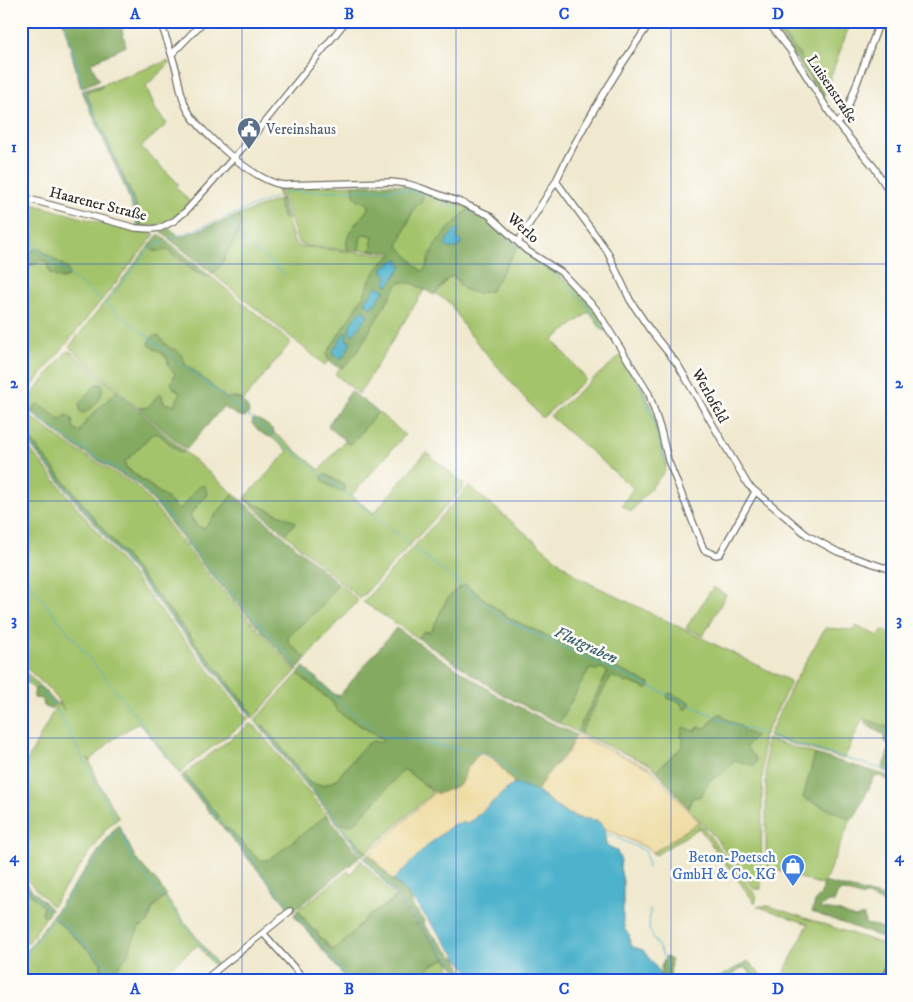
<svg xmlns="http://www.w3.org/2000/svg" width="913" height="1002" font-family="'IM FELL DW Pica',serif">
<style>
.green{fill:#a4c46c;stroke:#68784c;fill-rule:evenodd}
.forest{fill:#83aa60;stroke:#576a46}
.sand{fill:#eeda9e;stroke:#8c8264}
.water{fill:#4db2cc;stroke:#3c6e7c}
.lines{fill:none;stroke-linecap:round;stroke-linejoin:round}
.stream{stroke:#4db2cc;stroke-width:1}
.minor-casing{stroke:#706e64;stroke-width:8}
.minor{stroke:#fff;stroke-width:5.5}
.grid{fill:none;stroke:#1d4ed8;stroke-width:1;stroke-opacity:0.55}
.labels{text-anchor:middle;dominant-baseline:central;stroke-width:5;stroke-linejoin:round;paint-order:stroke}
.street-label{font-size:15px;fill:#2b2b2b;stroke:#fdfcf7}
.service-label{font-size:15px;fill:#4e5e75;stroke:#fdfcf7;text-anchor:start}
.shop-label{font-size:15px;fill:#366cbe;stroke:#fdfcf7;text-anchor:end}
.water-label{font-size:16px;font-style:italic;fill:#39616b;stroke:#fdfcf7}
.neatline{fill:none;stroke:#1d4ed8;stroke-width:2}
.grid-label{font-size:16px;text-anchor:middle;font-weight:bold;fill:#1d4ed8}
</style>
<rect width="100%" height="100%" fill="#fdfcf7"/>
<filter id="ink" filterUnits="userSpaceOnUse"><feTurbulence type="fractalNoise" baseFrequency=".02" numOctaves="2"/><feDisplacementMap in="SourceGraphic" scale="10" xChannelSelector="R" yChannelSelector="G"/><feConvolveMatrix kernelMatrix="1 2 1 2 8 2 1 2 1" color-interpolation-filters="sRGB"/></filter>
<filter id="wash" filterUnits="userSpaceOnUse"><feTurbulence type="fractalNoise" baseFrequency=".0096" numOctaves="4" result="noise"/><feDisplacementMap in="SourceGraphic" scale="20" xChannelSelector="R" yChannelSelector="G"/><feGaussianBlur stdDeviation="1.12" result="paint"/><feColorMatrix in="noise" values="0 0 0 0 0 0 0 0 0 0 0 0 0 0 0 0 0 1.4 0 .05"/><feComposite in="paint" operator="in"/></filter>
<g filter="url(#wash)">
<rect width="100%" height="100%" fill="#f0e9cf"/>
<path class="green" d="M773,21H851L824,95L800,56Z
M167,61L170,63L146,86L156,110L167,124L141,147L179,184L176,187L191,203C174,218 166,226 142,227L137,207L86,93L102,87L103,84Z
M353,185C355,204 357,197 369,205V208C360,219 342,235 348,250L307,246L298,243L281,189H290L289,187Z
M277,189H279L294,242L298,246L333,250L392,255L388,260L383,262L371,278L364,295L328,353L327,357L329,361L325,365L213,274C222,265 222,262 228,251C236,239 243,229 239,215L280,199Z
M419,189L469,208L429,255L427,266L424,270L421,271L398,245L415,207Z
M21,201L130,231L155,234L21,400ZM33,251L68,277L62,279L50,274L47,263L40,260L30,266C24,262 24,257 27,252Z
M365,234L373,236L371,251L359,250L361,236Z
M518,245L553,269L565,281L567,280L593,308L607,329L603,331L589,312L553,340L586,379L542,418L467,331L450,303L436,294L450,276L457,279L459,285L478,293L491,291Z
M148,247L154,251L168,250C175,259 199,278 210,276L291,342L243,401C239,398 232,396 227,399L192,369L186,366C182,357 181,349 169,349L162,340L154,336L150,339L154,349L159,351L168,360V363L175,374L173,387L180,394L175,405L167,404L163,402L162,395L147,408H138L69,347Z
M400,282L412,283L424,290L359,394L335,374L340,368L344,367L355,355L397,285Z
M67,351L71,352L117,391L86,421L80,432L74,431L72,419L67,415L60,421L39,404C35,404 32,410 33,414L22,406Z
M620,356H624C629,365 635,374 640,383C654,407 660,438 667,465L664,468L665,471L631,512L622,505L633,488L550,416Z
M22,410L73,448L136,486L156,508L203,569L295,670H297L254,717H250V715L252,712L21,428V423L24,421Z
M378,412L405,435L351,496L374,513L426,452L464,484L463,488L360,599L285,534L296,522L244,499L288,451L271,437L274,433L320,470L344,441L348,444L354,441ZM325,474L344,485L340,492L325,483L321,477Z
M157,433L179,452H185L235,495L232,496L204,528L197,526L190,515L207,494L199,487L182,508L178,510L169,500L125,466V462L152,434Z
M21,438L247,717L248,720L182,770L183,771L180,774L139,722L112,740L90,761L88,758L101,788L119,818L108,827L52,906L21,874V773L58,702L64,710C55,691 36,678 21,663Z
M469,486L579,578L790,681V684L763,738L761,889H754L714,836L688,808L692,798L701,796L706,784L728,768L735,759L739,760L755,758L746,748L749,743L741,726L726,719L719,713L706,728L699,727L694,731L688,728L681,736L683,739V746L660,767L657,771L649,764L580,734L611,675L624,681L626,683L629,682L647,689L597,661L509,618L466,585C445,591 441,615 431,632H425L418,638L363,602Z
M338,583L358,601L306,658L288,642V636L322,606Z
M713,587L726,595L703,636L686,628Z
M856,626L879,636L882,630L892,633V729L863,718L844,759L768,737L793,684L825,628L854,630Z
M21,668L41,687L35,690L21,677Z
M601,668L608,671L577,732L559,723L589,669Z
M298,674L333,703L339,713L383,739L381,744L362,748L335,781L324,785L311,784L263,726L261,728L255,720Z
M250,724L255,726L327,815L270,859L260,861L229,829H224L184,774Z
M766,739L815,754L803,798L851,819L823,885L766,867Z
M404,769L433,792L367,852L352,837L349,838L337,823L350,825L359,819Z
M699,822L757,897L755,903L699,828L656,855L652,853Z
M361,860L394,897V899L367,917L344,942L333,950L311,928L298,910L348,871L351,874Z
M21,885L43,907V915L46,917L28,943L21,936Z
M165,896L217,964L215,967L198,945L154,981H104L110,975L108,972L118,967L129,952L130,946L139,927L149,922L152,910Z
M757,906H769L892,947V952L877,981H780L808,924Z
M52,916L101,962C102,977 91,971 84,981H21V959Z
M446,959L450,965L449,966L458,981H419C424,970 435,962 446,959Z
M748,961L766,981H757L745,967L721,981H713Z"/>
<path class="forest" d="M63,21H120L126,46L91,63L99,80L81,88Z
M770,21H773L800,56L824,95V100Z
M103,84L102,87L86,93L137,207L142,227L137,226L136,219L126,190L82,91Z
M395,184L419,189L423,197L422,202L415,207L412,212L398,245L421,271L424,270C430,262 431,250 438,241C447,229 459,219 469,208L488,216L518,245L491,291L477,293L464,290L457,279L452,276L447,279L434,295L412,283L400,282L397,285L355,355L344,367C335,368 326,361 327,353L364,295L371,278L379,266L391,256L392,253L371,251L373,236L365,234L361,236L359,250H348C342,235 361,219 369,208V205C357,197 355,204 353,185Z
M282,199L288,219L282,218L278,200Z
M239,215C243,230 236,239 228,251C222,262 223,265 213,274L161,232L170,228L180,237Z
M159,234L210,276L205,277L197,273L168,250L154,251L148,247Z
M35,248L40,249L67,268L69,273L68,277L62,279L50,274L47,263L41,260L34,265L27,264L25,261L27,252L33,251Z
M154,336H159L169,348C181,349 182,357 186,366L192,369L227,399L230,397L240,399L248,408L249,413L245,417L237,415L223,407L186,450L138,408H147L159,394L162,395L163,402L167,404L175,405L180,393L171,384L175,374L168,366V360L164,354L150,346L149,342L151,338Z
M97,383L102,385C105,397 93,408 84,413L80,412L79,404Z
M117,391L185,452H179L159,434H152L125,462V467L169,500L178,510C189,506 192,486 205,485L207,494L190,515C192,521 197,529 204,528L232,496L235,495L338,583L322,606L288,636V642L306,658L297,670L205,568L158,506L137,484L74,446L33,414C32,410 35,404 39,404L60,420L67,415L72,419L74,430L80,432L86,421Z
M351,391L378,412L354,441L349,444L329,427L328,425Z
M253,419C260,419 268,425 274,431L273,435L271,437C263,436 257,429 252,424Z
M21,428L252,712L250,715L21,434Z
M325,474L344,485L345,491L343,493L325,483L321,477Z
M244,499L296,522L285,534Z
M466,585L509,618L650,684V687L647,689L629,682L626,683L623,681L611,676L580,734L577,732L608,672L601,668L596,670L589,669L559,723L503,695L418,638L423,632H431C441,615 445,591 466,585Z
M396,628L501,698L576,735L573,740L568,752L558,761L540,785L537,791L514,783L489,754L480,752C476,758 469,764 466,771C464,775 465,779 462,782C462,784 441,793 438,794L404,769L359,819L350,825L337,823L261,728L263,725L311,784L324,785L335,781L367,744L373,741L381,743L383,739L339,713L335,708L333,703L298,674L304,667L335,695H340Z
M41,687L56,703L51,710L44,706L42,699L34,698V692L36,688Z
M669,693L690,702V705L687,709H684L679,701L669,699L667,697Z
M719,713L726,719L741,726L744,731L756,736L746,747L756,759V763L754,766L735,760L728,768L722,772L720,775C707,780 707,785 701,796L692,798L688,808L657,771L660,767L683,746V739L681,736L683,727L694,731L699,727L706,728Z
M865,719L892,729V773L882,770L890,745L884,741V735L865,724Z
M815,754L892,777V782L880,776L874,777L855,817L853,819H850L803,798Z
M184,774L219,817L217,821L181,777Z
M327,815L360,857L292,912L224,829H229L258,859L264,861L270,859Z
M118,824L136,859L158,883L166,895C161,899 155,904 152,910C147,918 150,926 139,927L126,958L118,967L108,972L111,975L104,981H84C88,975 99,973 101,970C102,968 101,965 101,962L52,916Z
M352,837L367,852L362,856L349,838Z
M369,854L389,877L404,889L412,901V905L424,920L423,924L453,956L457,958L461,968L471,981H465L364,858Z
M21,879L51,909L46,917L42,913L43,907L21,885Z
M824,882L892,899V902L888,901L886,904L865,895L864,897L844,891L838,892L834,902H827L825,905L820,906L821,909L838,911L855,918L863,915L864,916L865,924L877,926L892,933V941L812,912L815,902L822,892Z
M394,897L446,959C434,962 424,970 419,981H348L294,915L298,910L311,928L317,932L320,938L325,941L327,946L333,950L344,942L367,917L392,902Z
M892,952V961L882,981H877Z
M666,956L671,960L670,981H661V967Z"/>
<path class="sand" d="M576,735L650,768L699,822L652,853L649,849L604,828L597,820C571,820 557,806 537,791L546,776L568,752L573,740Z
M480,752L489,754L514,783L470,822L454,824L428,845L393,880L369,854L435,792L438,794C441,793 459,785 461,784C465,780 464,774 467,769C471,763 476,758 480,752Z"/>
<path class="water" d="M458,228L459,231L456,237L461,241V244L456,248H448L445,245L448,238Z
M396,259H399V264L402,266L388,286L385,282L387,276L383,272V267L393,262Z
M377,286L385,290L374,305L370,307L366,304V300Z
M362,310H364L365,314H368V316C361,321 359,331 352,335C344,326 356,318 362,310Z
M346,331L347,333L346,340L351,342L343,357L339,358L333,355V351Z
M514,783L537,791L559,809L577,818L597,820L604,828L606,845L616,850L621,860L620,868L623,881V921L625,930L629,934L630,943L633,947L643,950C649,960 661,969 661,981H476L404,889L393,880L428,845L454,824L470,822Z"/>
<g class="lines">
<path class="stream" d="M64,21L82,84
M83,88L129,193L137,215L139,227
M283,194L286,192L404,189L426,195L456,207
M468,211L487,218L524,253L552,271L583,301L606,332
M229,216L242,240L285,274
M21,236L101,300
M171,239L276,197
M105,303L410,544
M106,303L150,248L164,242
M622,356L634,376
M638,381L652,416L666,466
M27,409L75,444L138,482L159,504L206,565L299,667
M21,415L23,412
M21,432L252,716
M414,548L506,620L731,724L764,734
M21,573L180,771
M303,671L366,724L384,737L468,750
M21,672L54,704
M57,709L115,820
M256,720L338,821L363,855
M769,736L892,772
M473,751L498,760L529,788
M185,777L291,908
M603,832L646,851L648,868
M366,858L467,981
M21,882L48,910
M650,910L649,929L666,961L668,981
M296,914L350,981
M54,916L88,947L120,981
M21,962L119,828L133,860L216,965
M223,973L229,981
M21,974L28,981
M718,981L746,964L760,981"/>
</g>
</g>
<g filter="url(#ink)">
<g class="lines">
<g class="minor-casing">
<path id="minor" d="M160,21C166,37 171,52 176,69C179,82 181,97 187,109C200,133 257,183 284,185L391,182L408,184L421,188L460,202L489,215L526,250L561,272L596,309L649,394L661,431L668,460L704,550L716,555L720,554L755,492
M651,21C616,72 582,125 556,181L607,251L630,300L650,330L678,365L748,485L807,535L838,552L892,570
M767,21L790,50L835,121L874,167L892,196
M172,54L204,21
M838,123L845,115L880,21
M21,197L136,228L151,229L160,228L174,221L186,211L254,135L346,21
M518,242L556,181
M263,933L290,911
M203,981L263,933L306,981
M884,981L892,965"/>
</g>
<use href="#minor" class="minor"/>
</g>
</g>
<path class="grid" d="M242,21V981M456,21V981M671,21V981M21,264H892M21,501H892M21,738H892"/>
<defs>
<g id="civic-pin" transform="scale(1.25)"><path d="M0 17L-7.5 6A9.5 9.5 0 1 1 7.5 6Z" fill="#5c6f8a" stroke="#fdfcf7"/><path d="M-.6-6.5H3V-4.5H.6V-3L4-1V1h2V6H-6V1h2V-1L-.6-3ZM-1.2 2.5V6h2.4V2.5Z" fill="#fff"/></g>
<g id="shop-pin" transform="scale(1.25)"><path d="M0 17L-7.5 6A9.5 9.5 0 1 1 7.5 6Z" fill="#3f7fe0" stroke="#fdfcf7"/><path d="M-5-2.5h2.3a2.7 3.5 0 0 1 5.4 0H5L5.5 6h-11ZM-1.5-2.5h3a1.5 2.3 0 0 0-3 0Z" fill="#fff"/></g>
</defs>
<g fill-rule="evenodd">
<use href="#civic-pin" x="249" y="129"/>
<use href="#shop-pin" x="793" y="866"/>
</g>
<g class="labels">
<g class="street-label">
<text transform="translate(832 89) rotate(56)">Luisenstraße</text>
<text transform="translate(98 204) rotate(14)">Haarener Straße</text>
<text transform="translate(523 228) rotate(42)">Werlo</text>
<text transform="translate(710 396) rotate(61)">Werlofeld</text>
</g>
<g class="service-label">
<text x="266" y="129">Vereinshaus</text>
</g>
<g class="shop-label">
<text x="776" y="857">Beton-Poetsch<tspan x="776" dy="17">GmbH &amp; Co. KG</tspan></text>
</g>
<g class="water-label">
<text transform="translate(586 645) rotate(25)">Flutgraben</text>
</g>
</g>
<rect width="913" height="1002" fill="none" stroke="#fdfcf7" stroke-width="55"/>
<rect x="28" y="28" width="858" height="946" class="neatline"/>
<g class="grid-label">
<text x="135" y="19">A</text>
<text x="349" y="19">B</text>
<text x="564" y="19">C</text>
<text x="778" y="19">D</text>
<text x="14" y="152">1</text>
<text x="899" y="152">1</text>
<text x="14" y="388">2</text>
<text x="899" y="388">2</text>
<text x="14" y="625">3</text>
<text x="899" y="625">3</text>
<text x="14" y="862">4</text>
<text x="899" y="862">4</text>
<text x="135" y="994">A</text>
<text x="349" y="994">B</text>
<text x="564" y="994">C</text>
<text x="778" y="994">D</text>
</g>
</svg>
